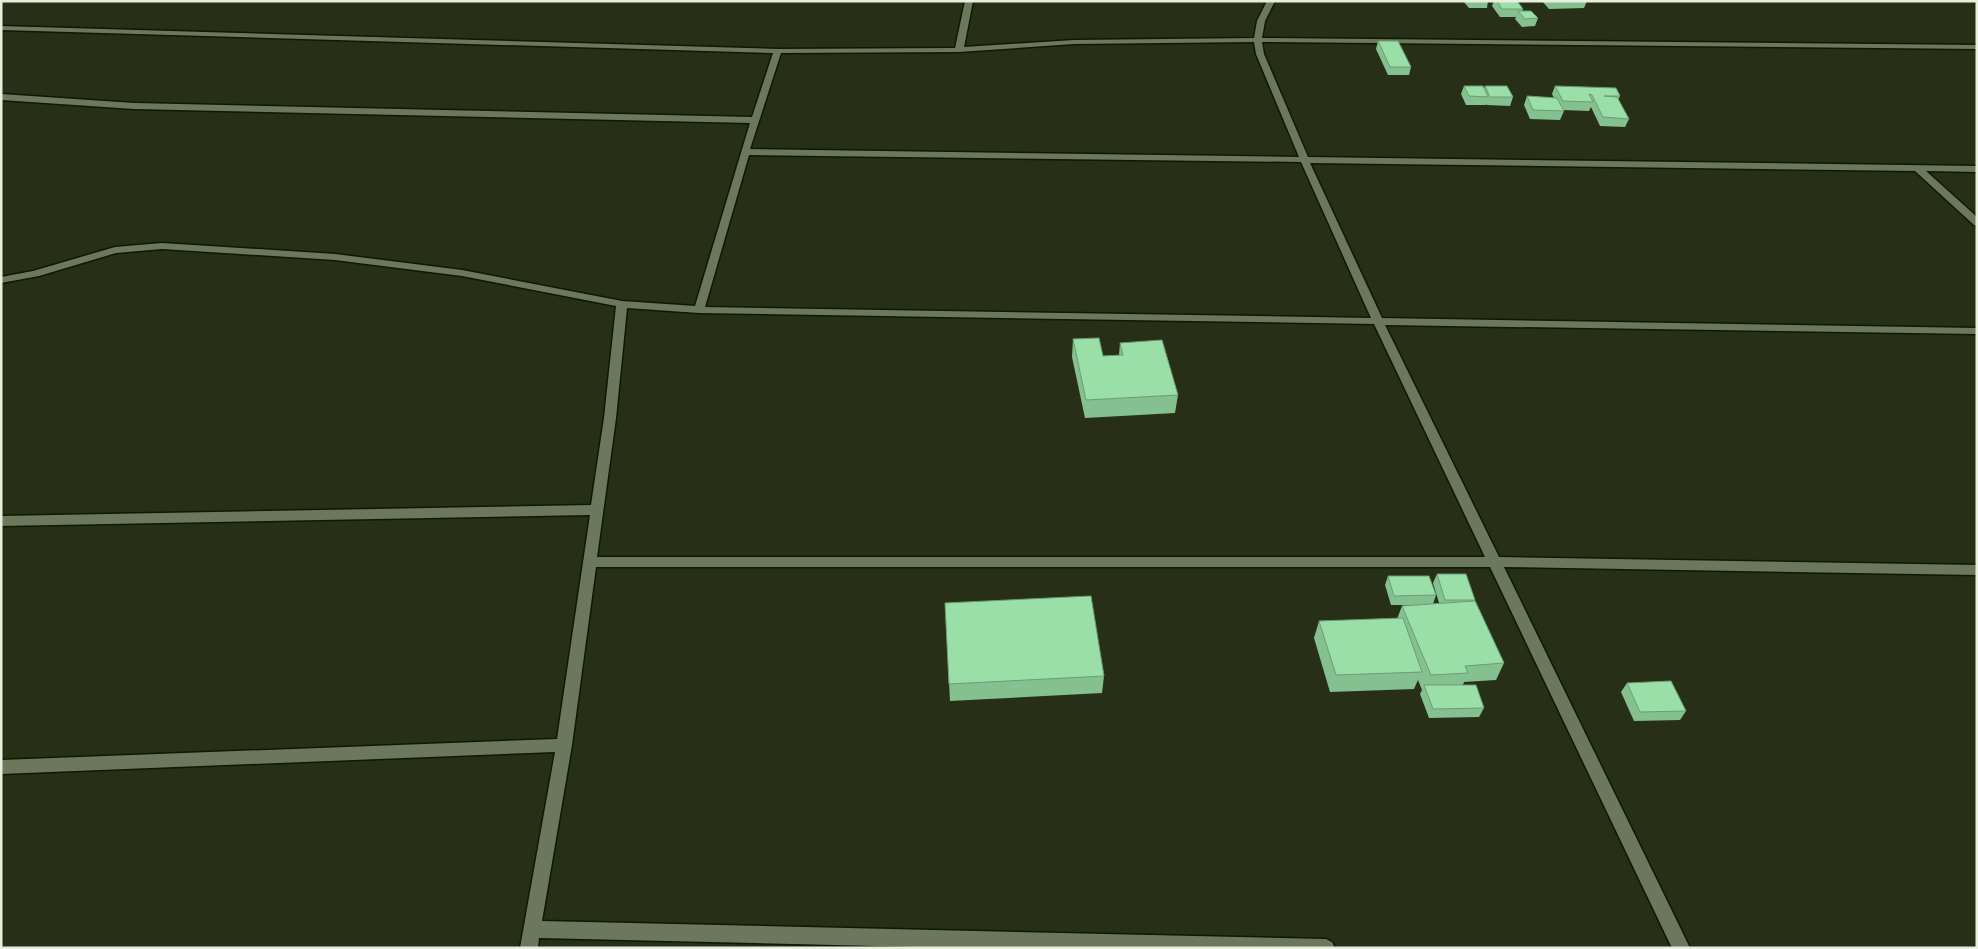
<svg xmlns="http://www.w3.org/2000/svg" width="1978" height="949" font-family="'Roboto Condensed',sans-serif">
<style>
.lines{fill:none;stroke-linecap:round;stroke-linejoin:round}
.street-casing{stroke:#0f1802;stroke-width:3}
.street{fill:#6c785c;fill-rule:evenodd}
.wall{fill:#84c090}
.building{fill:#9adfa7;stroke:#6c9c75}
</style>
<rect width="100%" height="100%" fill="#273017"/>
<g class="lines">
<g class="street-casing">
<path id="street" d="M965,1H973L964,47L1074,40L1254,38L1257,21L1267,1H1275L1265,21L1262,38L1977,45V49L1262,42L1264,54L1308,157L1977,166V172L1926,171L1977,217V226L1974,225L1915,171L1310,163L1382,318L1977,328V334L1385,325L1499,557L1977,565V575L1504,567L1690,948H1672L1490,567H596L572,745L542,921L1326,939L1332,942L1335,948H960L539,938L538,948H520L555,752L1,774V760L557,739L590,515L1,526V516L591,505L604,418L616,306L462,276L335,260L162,249L116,253L39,276L1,283V277L33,271L115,247L162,243L335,254L462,270L622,301L695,306L750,123L134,109L1,100V94L134,103L752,117L773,53L1,30V26L778,49L955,48ZM1254,42L1256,54L1299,157L750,149L781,53L959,52L1074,44ZM749,155L1301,162L1371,318L705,307ZM627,308L699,313L1374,324L1485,557H597L616,418Z"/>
</g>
<use href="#street" class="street"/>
</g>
<path class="wall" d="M1463,1H1488L1487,8H1469Z
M1494,1H1517L1523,9L1522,11L1538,18L1535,26L1522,27L1515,19L1516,17H1500L1492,6Z
M1542,1H1587L1584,8L1549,9Z
M1378,41L1411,67L1409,75H1388L1376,49Z
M1464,86L1484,88L1485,86L1513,97L1510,106L1487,105L1486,104V105H1466L1461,94Z
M1555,86L1620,96L1618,100L1629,119L1625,127L1600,126L1591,107L1589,111L1563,110L1564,111L1560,120L1530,119L1524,105L1527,96L1554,98L1552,94Z
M1073,339L1103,356L1119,355L1120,343L1178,395L1175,413L1085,418L1072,357Z
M1437,574L1475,600L1504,663L1496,680L1464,682L1463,685L1484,708L1479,717L1429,718L1420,694L1422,690L1418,680L1414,689L1330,692L1314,638L1319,621L1397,619L1402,606L1413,605H1391L1385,585L1388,576L1436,595L1433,604L1439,603L1433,583Z
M945,603L1104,676L1102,693L950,701Z
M1627,683L1686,711L1680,720L1634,721L1621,692Z"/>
<path class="building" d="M1497,1H1517L1523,9H1502Z
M1518,11H1531L1538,18L1525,19Z
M1378,41H1398L1411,67H1390Z
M1464,86H1483L1488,97L1469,96Z
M1485,86H1507L1513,97H1490Z
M1555,86L1616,88L1620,96H1604L1617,97L1629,119L1603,117L1592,95L1589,94L1593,102L1563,101Z
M1527,96L1557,98L1564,111L1533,110Z
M1099,338L1103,356L1123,355L1120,343L1162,340L1178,395L1086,400L1073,339Z
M1437,574H1466L1475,600H1445Z
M1388,576H1429L1436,595L1394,596Z
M1091,596L1104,676L949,684L945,603Z
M1475,601L1504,663L1465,666L1468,673L1431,675L1402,606Z
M1403,618L1422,672L1336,675L1319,621Z
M1671,681L1686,711L1640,712L1627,683Z
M1424,685H1476L1484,708L1433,709Z"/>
<rect width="1978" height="949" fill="none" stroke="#e8efdf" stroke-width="5"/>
</svg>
